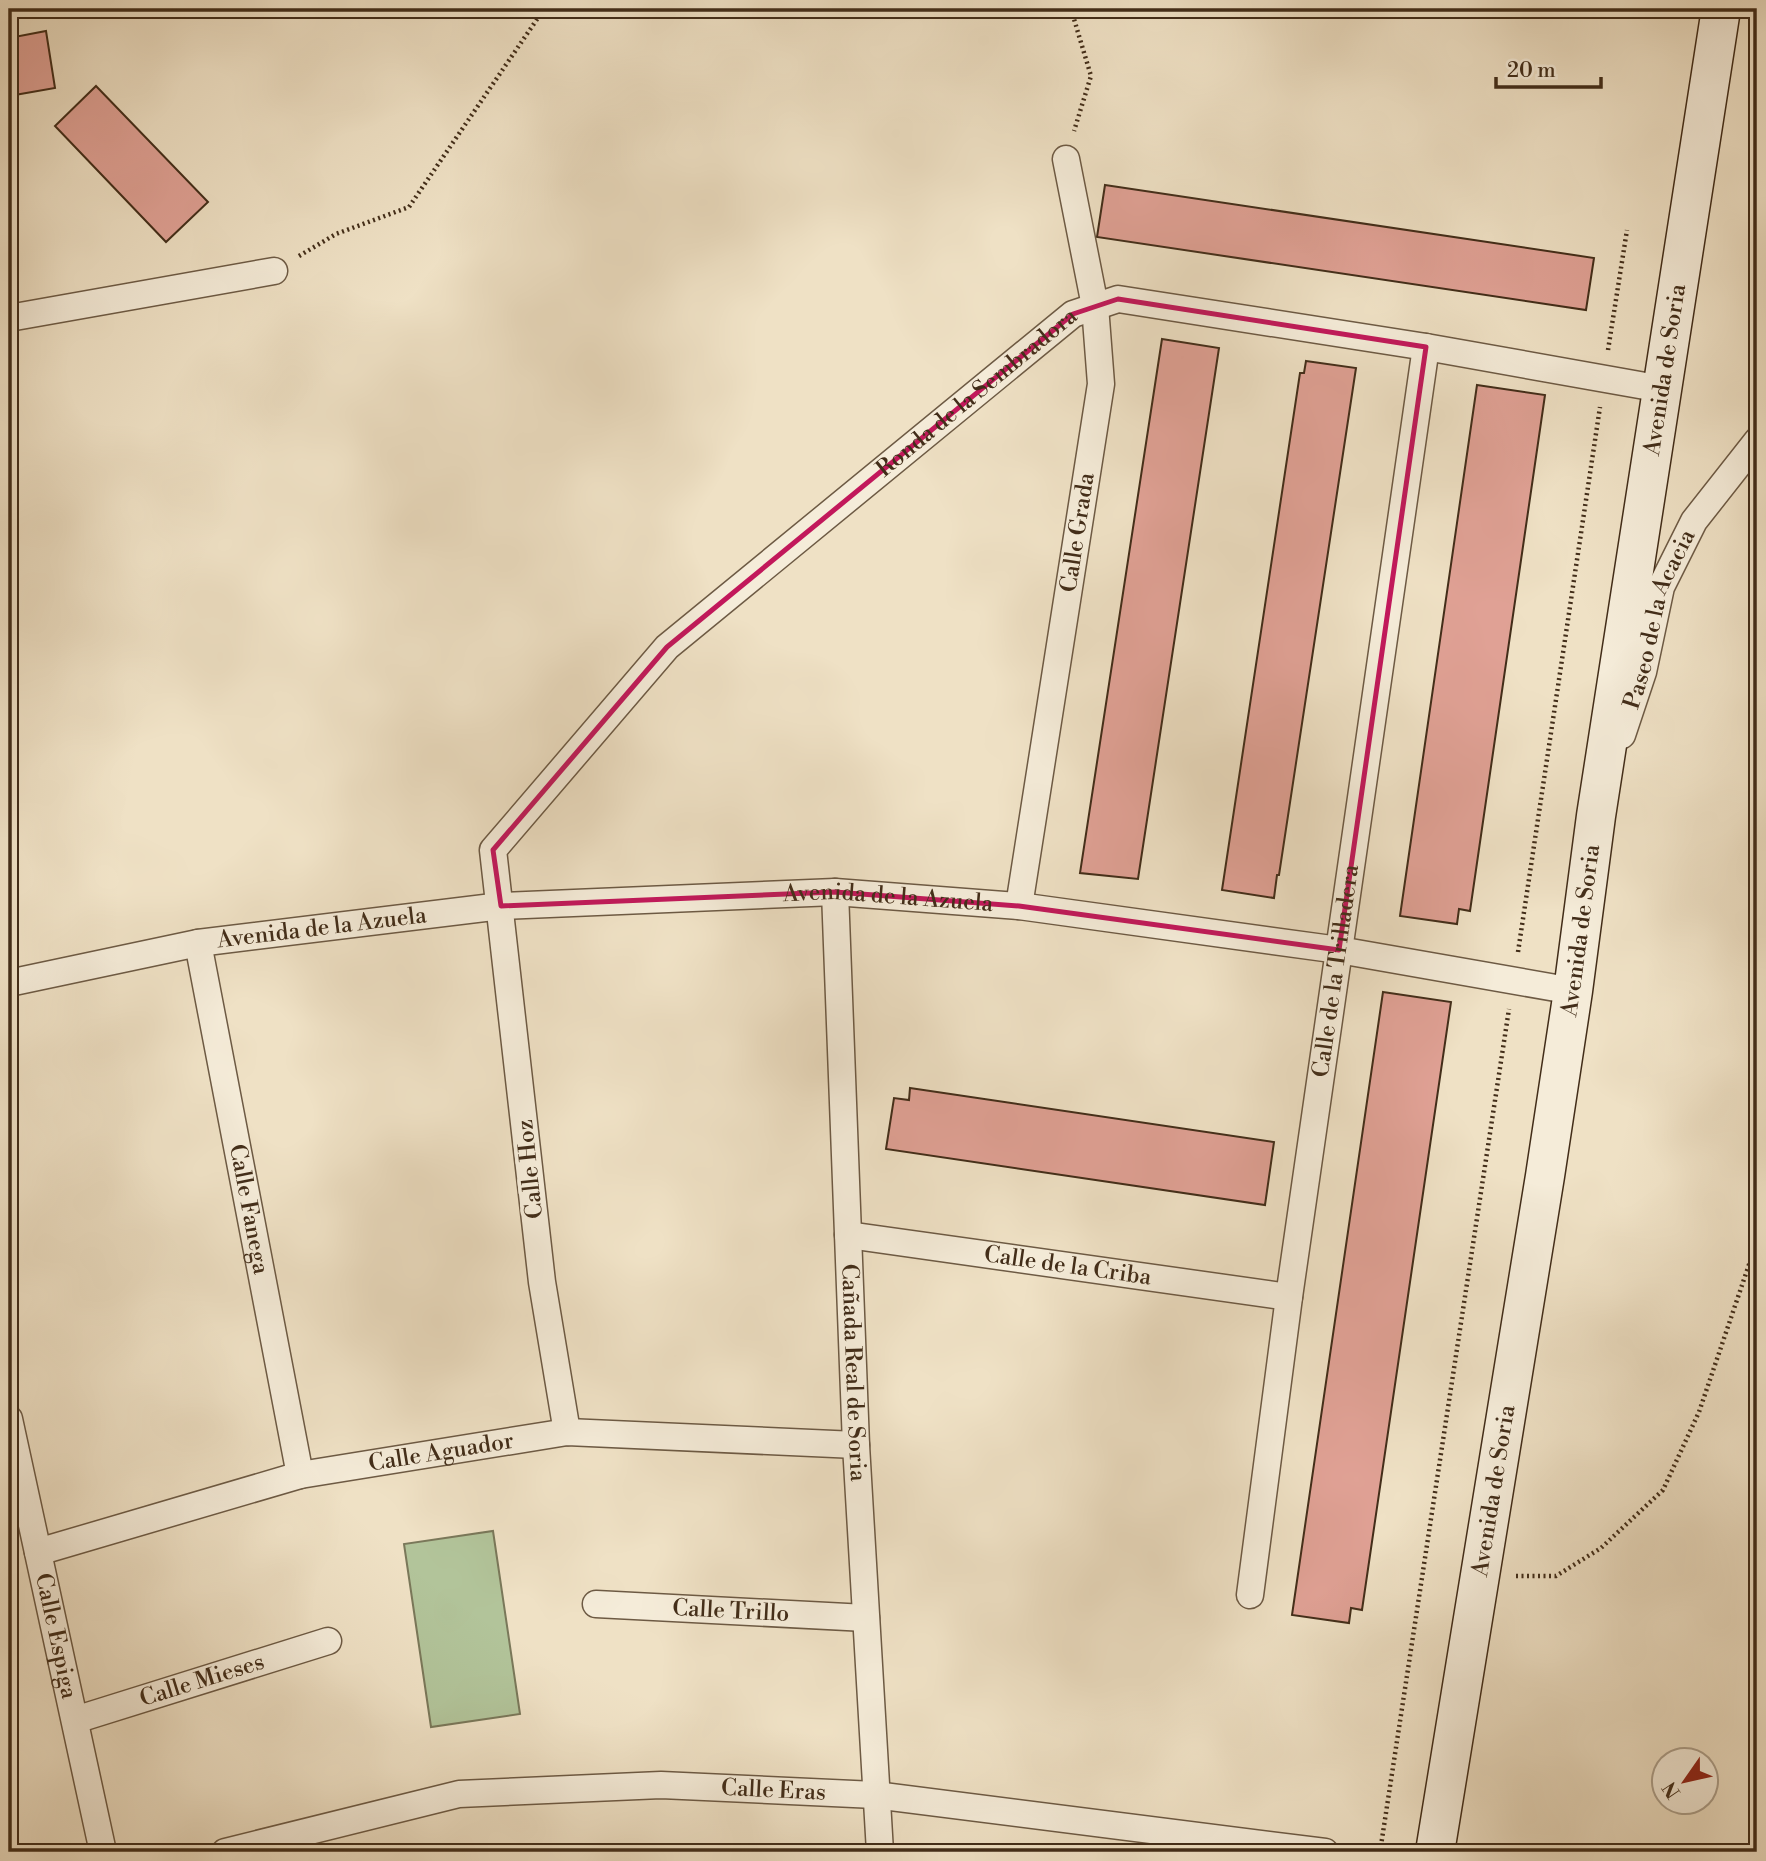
<svg xmlns="http://www.w3.org/2000/svg" width="1766" height="1861" font-family="'Libre Bodoni',serif">
<style>
.green{fill:#b2c49a;stroke:#7a785a;stroke-width:2}
.building{fill:#e0a195;stroke:#422d19;stroke-width:2}
.lines{fill:none;stroke-linecap:round;stroke-linejoin:round}
.street-casing{stroke:#6d5a44;stroke-width:29}
.secondary-casing{stroke:#422d19;stroke-width:41}
.path{stroke:#422d19;stroke-width:4.5;stroke-dasharray:2 3.5;stroke-linecap:butt}
.street{stroke:#f5ecd9;stroke-width:26}
.secondary{stroke:#f5ecd9;stroke-width:38}
.marked{fill:none;stroke:#c2185b;stroke-width:5;stroke-linejoin:round}
.labels{text-anchor:middle;dominant-baseline:central;stroke-width:7;stroke-linejoin:round;paint-order:stroke}
.street-label{font-size:23px;fill:#422d19;stroke:#f5ecd9}
</style>
<rect width="100%" height="100%" fill="#efe1c5"/>
<filter id="stains"><feTurbulence type="fractalNoise" baseFrequency=".00286" numOctaves="4"/><feColorMatrix values="0 0 0 0 .2 0 0 0 0 .09 0 0 0 0 .02 0 0 0 .5 -.17"/></filter>
<radialGradient id="worn" r=".72"><stop offset=".6" stop-color="#630" stop-opacity="0"/><stop offset="1" stop-color="#630" stop-opacity=".3"/></radialGradient>
<path class="green" d="M493,1531L520,1714L431,1727L404,1544Z"/>
<path class="building" d="M46,31L55,88L9,96V38Z
M96,86L208,202L166,242L55,126Z
M1105,185L1594,258L1586,310L1097,237Z
M1162,339L1219,348L1138,879L1080,873Z
M1306,361L1356,368L1279,875H1277L1274,898L1222,890L1300,373H1304Z
M1477,385L1545,395L1470,911L1459,909L1457,924L1400,916Z
M1383,992L1451,1002L1362,1610L1351,1608L1349,1623L1292,1615Z
M910,1088L1274,1142L1265,1205L886,1149L894,1098L909,1100Z"/>
<g class="lines">
<g class="street-casing">
<g id="street">
<path d="M9,318L274,271"/>
<path id="s1" d="M1622,735L1643,672L1661,587L1694,521L1757,441"/>
<path id="s2" d="M835,892L856,1445L880,1852"/>
<path id="s3" d="M1019,906L1101,384L1095,306L1066,159"/>
<path id="s4" d="M198,943L300,1475"/>
<path id="s5" d="M9,983L198,943L501,906L835,892L1019,906L1339,950L1573,991"/>
<path id="s6" d="M848,1235L1289,1297"/>
<path id="s7" d="M9,1419L103,1852"/>
<path id="s8" d="M567,1432L542,1282L493,850L667,647L1073,314L1118,299L1426,347L1662,389"/>
<path id="s9" d="M38,1552L300,1475L567,1432L856,1445"/>
<path id="s10" d="M1250,1595L1289,1297L1426,347"/>
<path id="s11" d="M596,1604L866,1618"/>
<path id="s12" d="M75,1720L328,1641"/>
<path id="s13" d="M225,1852L459,1794L661,1785L875,1795L1325,1852"/>
</g>
</g>
<g class="secondary-casing">
<g id="secondary">
<path id="s14" d="M1435,1852L1545,1176L1573,991L1596,816L1721,9"/>
</g>
</g>
<path class="path" d="M1071,9L1091,76L1074,131
M299,256L336,234L409,207L544,9
M1608,350L1627,230
M1518,952L1600,407
M1516,1576H1556L1601,1548L1663,1490L1699,1412L1757,1241
M1380,1852L1509,1009"/>
<use href="#street" class="street"/>
<use href="#secondary" class="secondary"/>
</g>
<path class="marked" d="M1118,299L1426,347L1339,950L1019,906L835,892L501,906L493,850L667,647L1073,314Z"/>
<g class="labels">
<g class="street-label">
<text stroke="none"><textPath href="#s14" startOffset="1500">Avenida de Soria</textPath></text>
<text stroke="none"><textPath href="#s8" startOffset="1255">Ronda de la Sembradora</textPath></text>
<text stroke="none"><textPath href="#s3" startOffset="378">Calle Grada</textPath></text>
<text stroke="none"><textPath href="#s1" startOffset="122">Paseo de la Acacia</textPath></text>
<text stroke="none"><textPath href="#s5" startOffset="886">Avenida de la Azuela</textPath></text>
<text stroke="none"><textPath href="#s5" startOffset="318">Avenida de la Azuela</textPath></text>
<text stroke="none"><textPath href="#s14" startOffset="933">Avenida de Soria</textPath></text>
<text stroke="none"><textPath href="#s10" startOffset="630">Calle de la Trilladera</textPath></text>
<text transform="translate(530 1169) rotate(-96)">Calle Hoz</text>
<text stroke="none"><textPath href="#s4" startOffset="271">Calle Fanega</textPath></text>
<text stroke="none"><textPath href="#s6" startOffset="222">Calle de la Criba</textPath></text>
<text stroke="none"><textPath href="#s2" startOffset="481">Cañada Real de Soria</textPath></text>
<text stroke="none"><textPath href="#s9" startOffset="416">Calle Aguador</textPath></text>
<text stroke="none"><textPath href="#s14" startOffset="366">Avenida de Soria</textPath></text>
<text stroke="none"><textPath href="#s11" startOffset="135">Calle Trillo</textPath></text>
<text stroke="none"><textPath href="#s7" startOffset="222">Calle Espiga</textPath></text>
<text stroke="none"><textPath href="#s12" startOffset="133">Calle Mieses</textPath></text>
<text stroke="none"><textPath href="#s13" startOffset="556">Calle Eras</textPath></text>
</g>
</g>
<rect width="1766" height="1861" fill="none" stroke="#efe1c5" stroke-width="35"/>
<rect x="10" y="10" width="1745" height="1840" fill="none" stroke="#422d19" stroke-width="3.5"/>
<rect x="18" y="18" width="1731" height="1826" fill="none" stroke="#422d19" stroke-width="2"/>
<g transform="translate(1685 1781) rotate(236)"><circle r="33" fill="#f5ecd9" stroke="#ada08c" stroke-width="2"/>
<path d="M0-5L12 26L0 18L-12 26Z" fill="#8f2418"/>
<text y="-10" font-size="19" font-weight="bold" text-anchor="middle" fill="#422d19">N</text>
</g>
<path d="M1496 77v10h105v-10" fill="none" stroke="#422d19" stroke-width="3.5"/>
<text x="1507" y="77" font-size="21" fill="#422d19" stroke="#f5ecd9" stroke-width="5" paint-order="stroke">20 m</text>
<rect width="100%" height="100%" filter="url(#stains)"/>
<rect width="100%" height="100%" fill="url(#worn)"/>
</svg>
